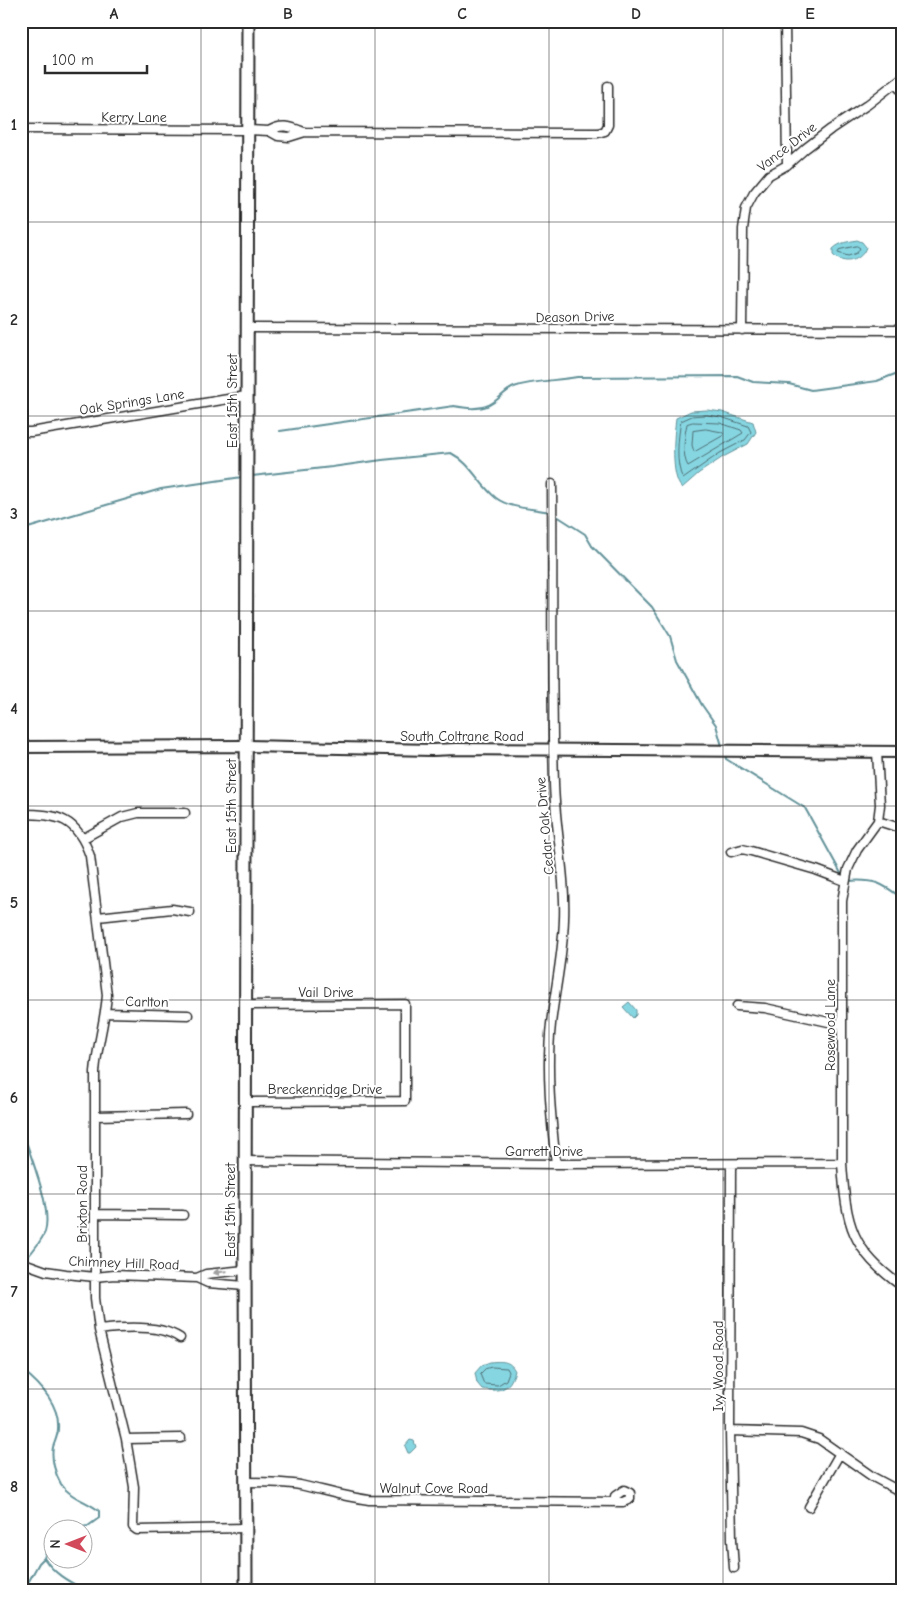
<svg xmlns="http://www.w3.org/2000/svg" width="924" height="1611" font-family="'Comic Neue',sans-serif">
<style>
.water{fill:#86d6e2;stroke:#629299}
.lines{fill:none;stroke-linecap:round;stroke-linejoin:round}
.shore{stroke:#4f6f74;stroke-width:1}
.stream{stroke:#629299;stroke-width:2}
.street-casing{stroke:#2b2b2b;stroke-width:11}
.secondary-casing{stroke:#2b2b2b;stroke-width:14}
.primary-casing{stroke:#2b2b2b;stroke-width:15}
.street{stroke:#fff;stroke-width:8}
.secondary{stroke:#fff;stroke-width:10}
.primary{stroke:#fff;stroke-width:11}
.oneway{fill:#a0a0a0}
.grid{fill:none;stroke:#2b2b2b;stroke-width:1;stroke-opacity:0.55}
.labels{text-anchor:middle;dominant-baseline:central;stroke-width:4;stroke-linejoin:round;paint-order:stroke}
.street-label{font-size:14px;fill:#2b2b2b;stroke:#fff}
.neatline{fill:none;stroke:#2b2b2b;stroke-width:2}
.grid-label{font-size:16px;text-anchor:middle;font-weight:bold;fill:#2b2b2b}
</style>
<rect width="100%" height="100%" fill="#fff"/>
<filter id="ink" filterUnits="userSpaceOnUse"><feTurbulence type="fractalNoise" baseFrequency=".02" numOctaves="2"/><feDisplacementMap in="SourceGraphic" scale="10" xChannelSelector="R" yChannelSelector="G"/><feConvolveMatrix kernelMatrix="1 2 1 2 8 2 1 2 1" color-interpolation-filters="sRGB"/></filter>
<g filter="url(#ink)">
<path class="water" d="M857,240L862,242L866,247C862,261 844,266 833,255V249C840,242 848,242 857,240Z
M707,410L722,412L753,422L756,432L748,444L723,457L699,473L682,488C670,477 674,433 676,418L691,411Z
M629,1002L636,1010V1015L633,1018L623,1007Z
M490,1362C501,1361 510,1360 515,1371C509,1390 501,1392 482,1389L477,1383L475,1373L482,1365Z
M410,1440L414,1441L416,1447L410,1453H408L405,1446Z"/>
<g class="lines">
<path class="shore" d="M857,246L860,248L857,253L848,256L838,253L839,250Z
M707,415L721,417L748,426L751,432L745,440L720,453L683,479C675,464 678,438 681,421L692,416Z
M693,422L720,423L741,430L743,433L688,466C682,457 684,436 687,424Z
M706,429L722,432L724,435L694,452L692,445L693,431Z
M492,1367L507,1368L509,1372L506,1380L498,1385L484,1384L480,1374L485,1369Z"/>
<path class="stream" d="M280,431L454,406C465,408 478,410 489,405C498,401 504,391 514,387C534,380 556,381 577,377L737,376L753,382L789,384L811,390L877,381L903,371
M252,476L332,467L382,460L451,453C471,463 479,485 496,498C511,509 532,508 549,512
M557,516L585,534L592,546L652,607L670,636L677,660L702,705L716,725L722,746
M21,530L161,489L242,477
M725,755L726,759L805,808L843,877
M848,881C875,879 882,883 903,899
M21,1134L26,1141C33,1164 52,1209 45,1232C41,1242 32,1252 25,1260
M21,1369C39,1383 60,1404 58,1429C58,1435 55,1441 53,1447C51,1459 55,1474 61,1484C70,1498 87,1501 99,1511V1518L88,1526L75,1528
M44,1558C54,1574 68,1581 85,1590
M24,1590L39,1563L44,1558L47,1549L52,1544"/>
<g class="street-casing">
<path id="street" d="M785,21L787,165
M895,84L903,92
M21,129L247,130L269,131L278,136L289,137L305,132L598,133L605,131L608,125V86
M269,131C282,123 291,127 304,132
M247,328C465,330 684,330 903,330
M742,330L743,229L746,208L754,193L769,175L787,165L806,148L831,129L867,105L903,77
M21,432H31L246,396
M552,484C553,584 551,684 554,783C555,829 566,874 564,919C563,955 555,989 551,1024C546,1071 551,1117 556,1164
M877,752L880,805L878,821L857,850L848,869L842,901V1163C846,1225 851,1250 903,1287
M21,814C59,814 77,818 90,856L107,995C105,1021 97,1046 95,1072V1298L99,1330L126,1439L134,1487L133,1527L137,1530L246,1528
M878,821L903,829
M84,838L122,817L138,813H185
M731,852L742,849L751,851L816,870L845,881
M98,917L172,909L190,912
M737,1006L765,1008L842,1025
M106,1013L188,1015
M245,1102L405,1101V1004L246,1005
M95,1116L186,1114
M245,1161L556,1164L842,1163
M731,1164L730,1431L732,1540L734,1568
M95,1214L183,1215
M21,1262L46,1271L66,1274L95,1277L114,1275L197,1278L208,1283L245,1286
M197,1278L206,1274L245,1270
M99,1330C123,1327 160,1324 180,1338
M730,1431L801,1433L819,1439L873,1477L903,1493
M126,1439L181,1438
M246,1482C264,1482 282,1482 300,1485C323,1490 345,1497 369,1500L623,1502L630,1499V1493L624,1490L615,1496V1502
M809,1507L840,1453"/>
</g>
<g class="secondary-casing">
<path id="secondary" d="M21,747L246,746L432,750L456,749L903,752"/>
</g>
<g class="primary-casing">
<path id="primary" d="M246,1590L245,1246L248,21"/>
</g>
<use href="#street" class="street"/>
<use href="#secondary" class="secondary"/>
<use href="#primary" class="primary"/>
</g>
<defs><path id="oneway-solid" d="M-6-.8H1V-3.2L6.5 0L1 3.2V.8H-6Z" transform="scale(1.25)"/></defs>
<use class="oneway" href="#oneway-solid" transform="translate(220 1272) rotate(173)"/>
</g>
<path class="grid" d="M201,21V1590M375,21V1590M549,21V1590M723,21V1590M21,222H903M21,416H903M21,611H903M21,806H903M21,1000H903M21,1194H903M21,1389H903"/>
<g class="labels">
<g class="street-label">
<text x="134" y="117">Kerry Lane</text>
<text transform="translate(787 147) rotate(-38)">Vance Drive</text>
<text transform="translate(575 317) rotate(-1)">Deason Drive</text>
<text transform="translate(232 401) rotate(-90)">East 15th Street</text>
<text transform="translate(132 402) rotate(-9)">Oak Springs Lane</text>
<text x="462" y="736">South Coltrane Road</text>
<text transform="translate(231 806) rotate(-90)">East 15th Street</text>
<text transform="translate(545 826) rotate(-95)">Cedar Oak Drive</text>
<text x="326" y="992">Vail Drive</text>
<text transform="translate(147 1002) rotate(1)">Carlton</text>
<text transform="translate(830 1025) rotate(-90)">Rosewood Lane</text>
<text x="325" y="1089">Breckenridge Drive</text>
<text x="544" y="1151">Garrett Drive</text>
<text transform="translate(82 1204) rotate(-90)">Brixton Road</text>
<text transform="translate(230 1210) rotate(-90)">East 15th Street</text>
<text transform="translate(124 1263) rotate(2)">Chimney Hill Road</text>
<text transform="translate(718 1366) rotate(-90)">Ivy Wood Road</text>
<text x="434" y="1488">Walnut Cove Road</text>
</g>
</g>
<rect width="924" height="1611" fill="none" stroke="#fff" stroke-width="55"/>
<g transform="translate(68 1544) rotate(270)"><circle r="24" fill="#ffffff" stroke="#aaaaaa"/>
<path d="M0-4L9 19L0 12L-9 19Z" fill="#d1495b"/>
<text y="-8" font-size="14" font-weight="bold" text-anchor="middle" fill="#2b2b2b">N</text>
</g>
<path d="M45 65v8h102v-8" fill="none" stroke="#2b2b2b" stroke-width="2.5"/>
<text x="52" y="65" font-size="15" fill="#2b2b2b" stroke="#ffffff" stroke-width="4" paint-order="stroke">100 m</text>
<rect x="28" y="28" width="868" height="1556" class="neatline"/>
<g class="grid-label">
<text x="114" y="19">A</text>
<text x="288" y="19">B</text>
<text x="462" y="19">C</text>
<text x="636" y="19">D</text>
<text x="810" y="19">E</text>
<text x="14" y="130">1</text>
<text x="14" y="325">2</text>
<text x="14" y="519">3</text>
<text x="14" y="714">4</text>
<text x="14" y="908">5</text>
<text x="14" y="1103">6</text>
<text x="14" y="1297">7</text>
<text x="14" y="1492">8</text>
</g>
</svg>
